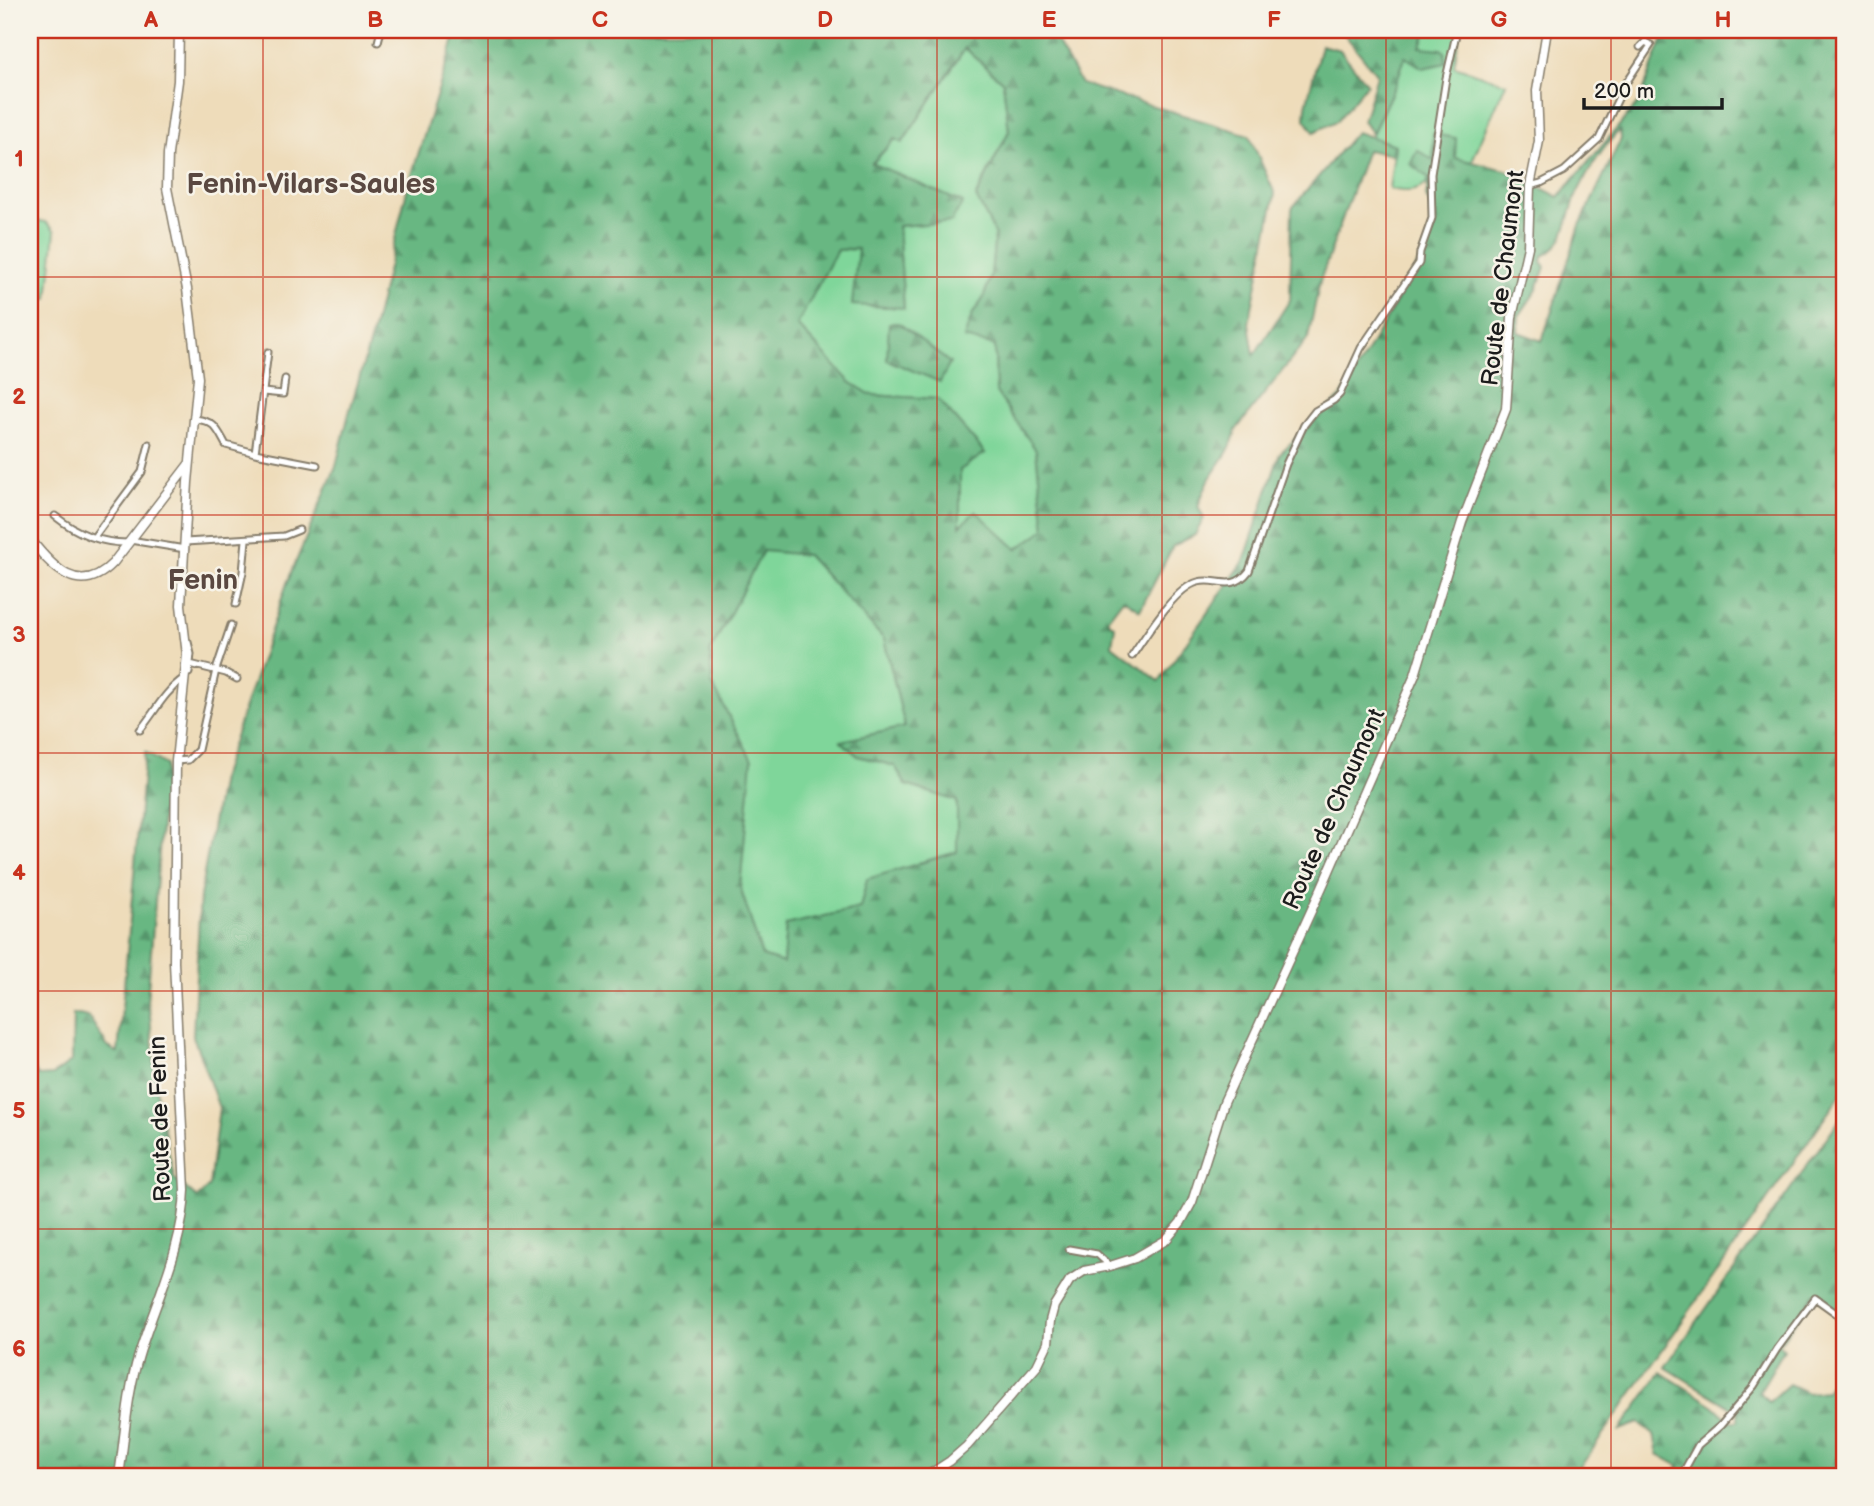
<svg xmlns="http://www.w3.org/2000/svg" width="1874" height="1506" font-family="'Balsamiq Sans',sans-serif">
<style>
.grass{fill:#7fd69a;stroke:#4e795b;stroke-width:2}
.forest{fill:url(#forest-firs);stroke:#426a4f;stroke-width:2;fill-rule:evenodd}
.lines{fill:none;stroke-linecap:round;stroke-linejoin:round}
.street-casing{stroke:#857c6b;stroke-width:9}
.secondary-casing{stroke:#857c6b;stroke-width:11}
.street{stroke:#fff;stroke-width:5}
.secondary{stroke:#fff;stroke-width:8}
.grid{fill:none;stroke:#c8321e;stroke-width:2;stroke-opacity:0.55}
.labels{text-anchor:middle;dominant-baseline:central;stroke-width:5;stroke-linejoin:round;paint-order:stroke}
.street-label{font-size:24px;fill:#1c1c1c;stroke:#f7f3e8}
.quarter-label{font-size:28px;font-weight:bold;fill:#5a4841;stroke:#f7f3e8}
.neatline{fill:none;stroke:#c8321e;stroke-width:2.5}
.grid-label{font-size:23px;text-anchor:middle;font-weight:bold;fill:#c8321e}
</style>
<defs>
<pattern id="forest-firs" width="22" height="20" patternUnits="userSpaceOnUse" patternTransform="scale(1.75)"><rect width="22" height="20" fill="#67b782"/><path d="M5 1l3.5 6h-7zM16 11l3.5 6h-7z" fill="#54946a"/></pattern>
</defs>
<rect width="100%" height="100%" fill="#f7f3e8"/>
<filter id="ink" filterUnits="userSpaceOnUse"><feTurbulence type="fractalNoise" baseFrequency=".0143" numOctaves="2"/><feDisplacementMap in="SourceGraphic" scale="14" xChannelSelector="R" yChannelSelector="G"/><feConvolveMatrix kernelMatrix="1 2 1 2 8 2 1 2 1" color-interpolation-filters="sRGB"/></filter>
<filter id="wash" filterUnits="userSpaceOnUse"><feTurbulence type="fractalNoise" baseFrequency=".00686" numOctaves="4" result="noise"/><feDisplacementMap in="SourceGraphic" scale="28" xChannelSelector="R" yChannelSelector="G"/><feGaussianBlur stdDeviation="1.57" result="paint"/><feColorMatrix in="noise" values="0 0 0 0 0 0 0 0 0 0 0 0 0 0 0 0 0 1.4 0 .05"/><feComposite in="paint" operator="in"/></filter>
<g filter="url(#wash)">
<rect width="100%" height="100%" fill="#eedcba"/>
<path class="grass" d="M1424,30H1460L1454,66L1506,83L1471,163L1455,158L1433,160L1427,184C1414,193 1405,192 1389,189L1395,145L1372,137V134L1396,83L1405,57L1420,47L1425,35Z
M965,48L1003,82L1009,131L976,196L995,234L991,275L983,299L972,315L995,345L996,392L1036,450L1045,529L1017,549L976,512L960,527V470L985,453L938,399L871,395L850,382L796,324L837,250L859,248L904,308L898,226L951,222L872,164L895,139L903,142Z
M32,220L46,222L55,231L48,299L30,298V221Z
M763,550L807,555L884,639L905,727L842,741L858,756L895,766L906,785L957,801V852L918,863L860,908L786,925L783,963L762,956L740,887L751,760L712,684L710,652Z"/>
<path class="forest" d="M457,30H1050L1081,84L1249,135L1275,194L1249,323L1254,355L1290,300L1292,208L1356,132L1395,145L1394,155L1367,150L1320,281L1308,338L1236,430C1230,452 1224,457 1212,475C1206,484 1202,496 1198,506L1204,518L1195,535L1173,546L1140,610L1123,599L1107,620L1115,627L1112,645L1159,681L1244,561L1280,453L1341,397L1429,245L1436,215L1426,197L1429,178L1410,164L1417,150L1433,160V134L1456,138L1455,158L1506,170L1559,197L1639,102L1666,30H1844V1090L1574,1476H30V1061L38,1076L53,1075L72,1061L73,1014L89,1017L107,1046L118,1053L145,752L166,765L147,1002L150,1015L157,1095L174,1178L197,1198L209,1186L219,1108L193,1036L200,896L221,778L287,583L336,466L349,413L371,338L407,190ZM965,48L1003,82L1009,131L976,197L995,234L991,275L983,299L972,315L964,338L995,346L996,392L1036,450L1045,529L1017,549L976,511L960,526V470L985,453L938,399L871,395L850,382L797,325L837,250L858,249L852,305L904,308L898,226L951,222L963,203L872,163L895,139L902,143ZM1620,130L1621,139L1580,225L1542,341L1518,332L1519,316L1536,291L1545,267L1542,261L1543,256C1569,244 1567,212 1579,190C1590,168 1603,147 1620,130ZM763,551L807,555L884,639L905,727L841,741L858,756L895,766L906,785L957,801V852L867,879L860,908L786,925L783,963L762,956L740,887L752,760L712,684L710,652Z
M1341,30H1424L1425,35L1420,47L1441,49L1445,52L1446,63L1423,68L1405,57L1396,83L1372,134L1363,121L1377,75Z
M1321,45L1340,50L1367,84L1337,121L1314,132L1305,119L1306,106Z
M889,323H899L950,363L940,382L887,360Z
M1844,1113V1330L1837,1324L1838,1313L1814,1295L1779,1344L1784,1350L1759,1392L1769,1402L1789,1384L1808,1393L1826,1391L1844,1362V1476H1670L1679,1466L1658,1454L1654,1435L1639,1423L1620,1430L1661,1372L1714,1406L1730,1421H1738V1412L1665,1367Z"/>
</g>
<g filter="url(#ink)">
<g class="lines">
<g class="street-casing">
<path id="street" d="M378,42L381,30
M1530,186L1541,183L1564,171L1599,139L1624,86L1651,45L1645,42L1640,47
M263,392L283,394L285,379
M195,419C215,421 217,429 226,445L255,453L317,465
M255,453L268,352
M55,516C76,533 100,543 127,543
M94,537L142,472L149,444
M130,540L185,549
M185,542L284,536L299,530
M236,604L243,572L246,540
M188,642L191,654L189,673
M1132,656C1146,636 1174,588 1198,582C1218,577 1232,593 1249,571L1286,464L1304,425L1315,411L1334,400L1340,394L1361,348L1419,263L1420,252L1432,218L1431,174L1446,78L1457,30
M190,664L226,673L237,679
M140,730C155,712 164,692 184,678
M176,761L188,760L198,750L216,670L231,625
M1069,1249L1097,1254L1110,1266
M1681,1476L1698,1445L1721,1425L1754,1386L1777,1349L1815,1298L1844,1319
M1842,1476L1844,1469"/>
</g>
<g class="secondary-casing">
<path id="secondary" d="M30,539C52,567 79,598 113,563L189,464
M119,1476C125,1436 127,1393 139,1355C156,1300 183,1248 185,1190L174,962L176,761L187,655L181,605L188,482L198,378L187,289L167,188L168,154L178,81L179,30
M927,1476L950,1461L967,1446L1037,1366L1048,1343L1050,1321L1054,1306L1070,1280L1084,1271L1110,1266L1135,1258L1166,1240L1181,1222L1192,1202L1224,1102L1322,887L1415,675L1462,522L1506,409L1512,317L1528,247L1530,186L1539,141L1537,91L1547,30"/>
</g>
<use href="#street" class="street"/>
<use href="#secondary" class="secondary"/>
</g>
</g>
<path class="grid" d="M263,30V1476M488,30V1476M712,30V1476M937,30V1476M1162,30V1476M1386,30V1476M1611,30V1476M30,277H1844M30,515H1844M30,753H1844M30,991H1844M30,1229H1844"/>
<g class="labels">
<g class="street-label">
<text transform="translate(1503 278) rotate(-83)">Route de Chaumont</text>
<text transform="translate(1334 809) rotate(-66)">Route de Chaumont</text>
<text transform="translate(160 1119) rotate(-92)">Route de Fenin</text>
</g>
<g class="quarter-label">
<text x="311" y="184">Fenin-Vilars-Saules</text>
<text x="203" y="580">Fenin</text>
</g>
</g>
<rect width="1874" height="1506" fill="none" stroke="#f7f3e8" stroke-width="77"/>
<path d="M1584 98v10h138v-10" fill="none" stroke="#1c1c1c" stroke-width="3.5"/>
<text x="1594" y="98" font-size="21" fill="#1c1c1c" stroke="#f7f3e8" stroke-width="5" paint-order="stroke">200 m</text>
<rect x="38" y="38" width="1798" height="1430" class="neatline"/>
<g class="grid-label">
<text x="151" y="27">A</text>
<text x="375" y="27">B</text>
<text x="600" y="27">C</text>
<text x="825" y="27">D</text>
<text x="1049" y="27">E</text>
<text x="1274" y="27">F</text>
<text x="1499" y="27">G</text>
<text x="1723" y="27">H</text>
<text x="19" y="166">1</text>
<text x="19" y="404">2</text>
<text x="19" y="642">3</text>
<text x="19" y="880">4</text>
<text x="19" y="1118">5</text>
<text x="19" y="1356">6</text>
</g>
</svg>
